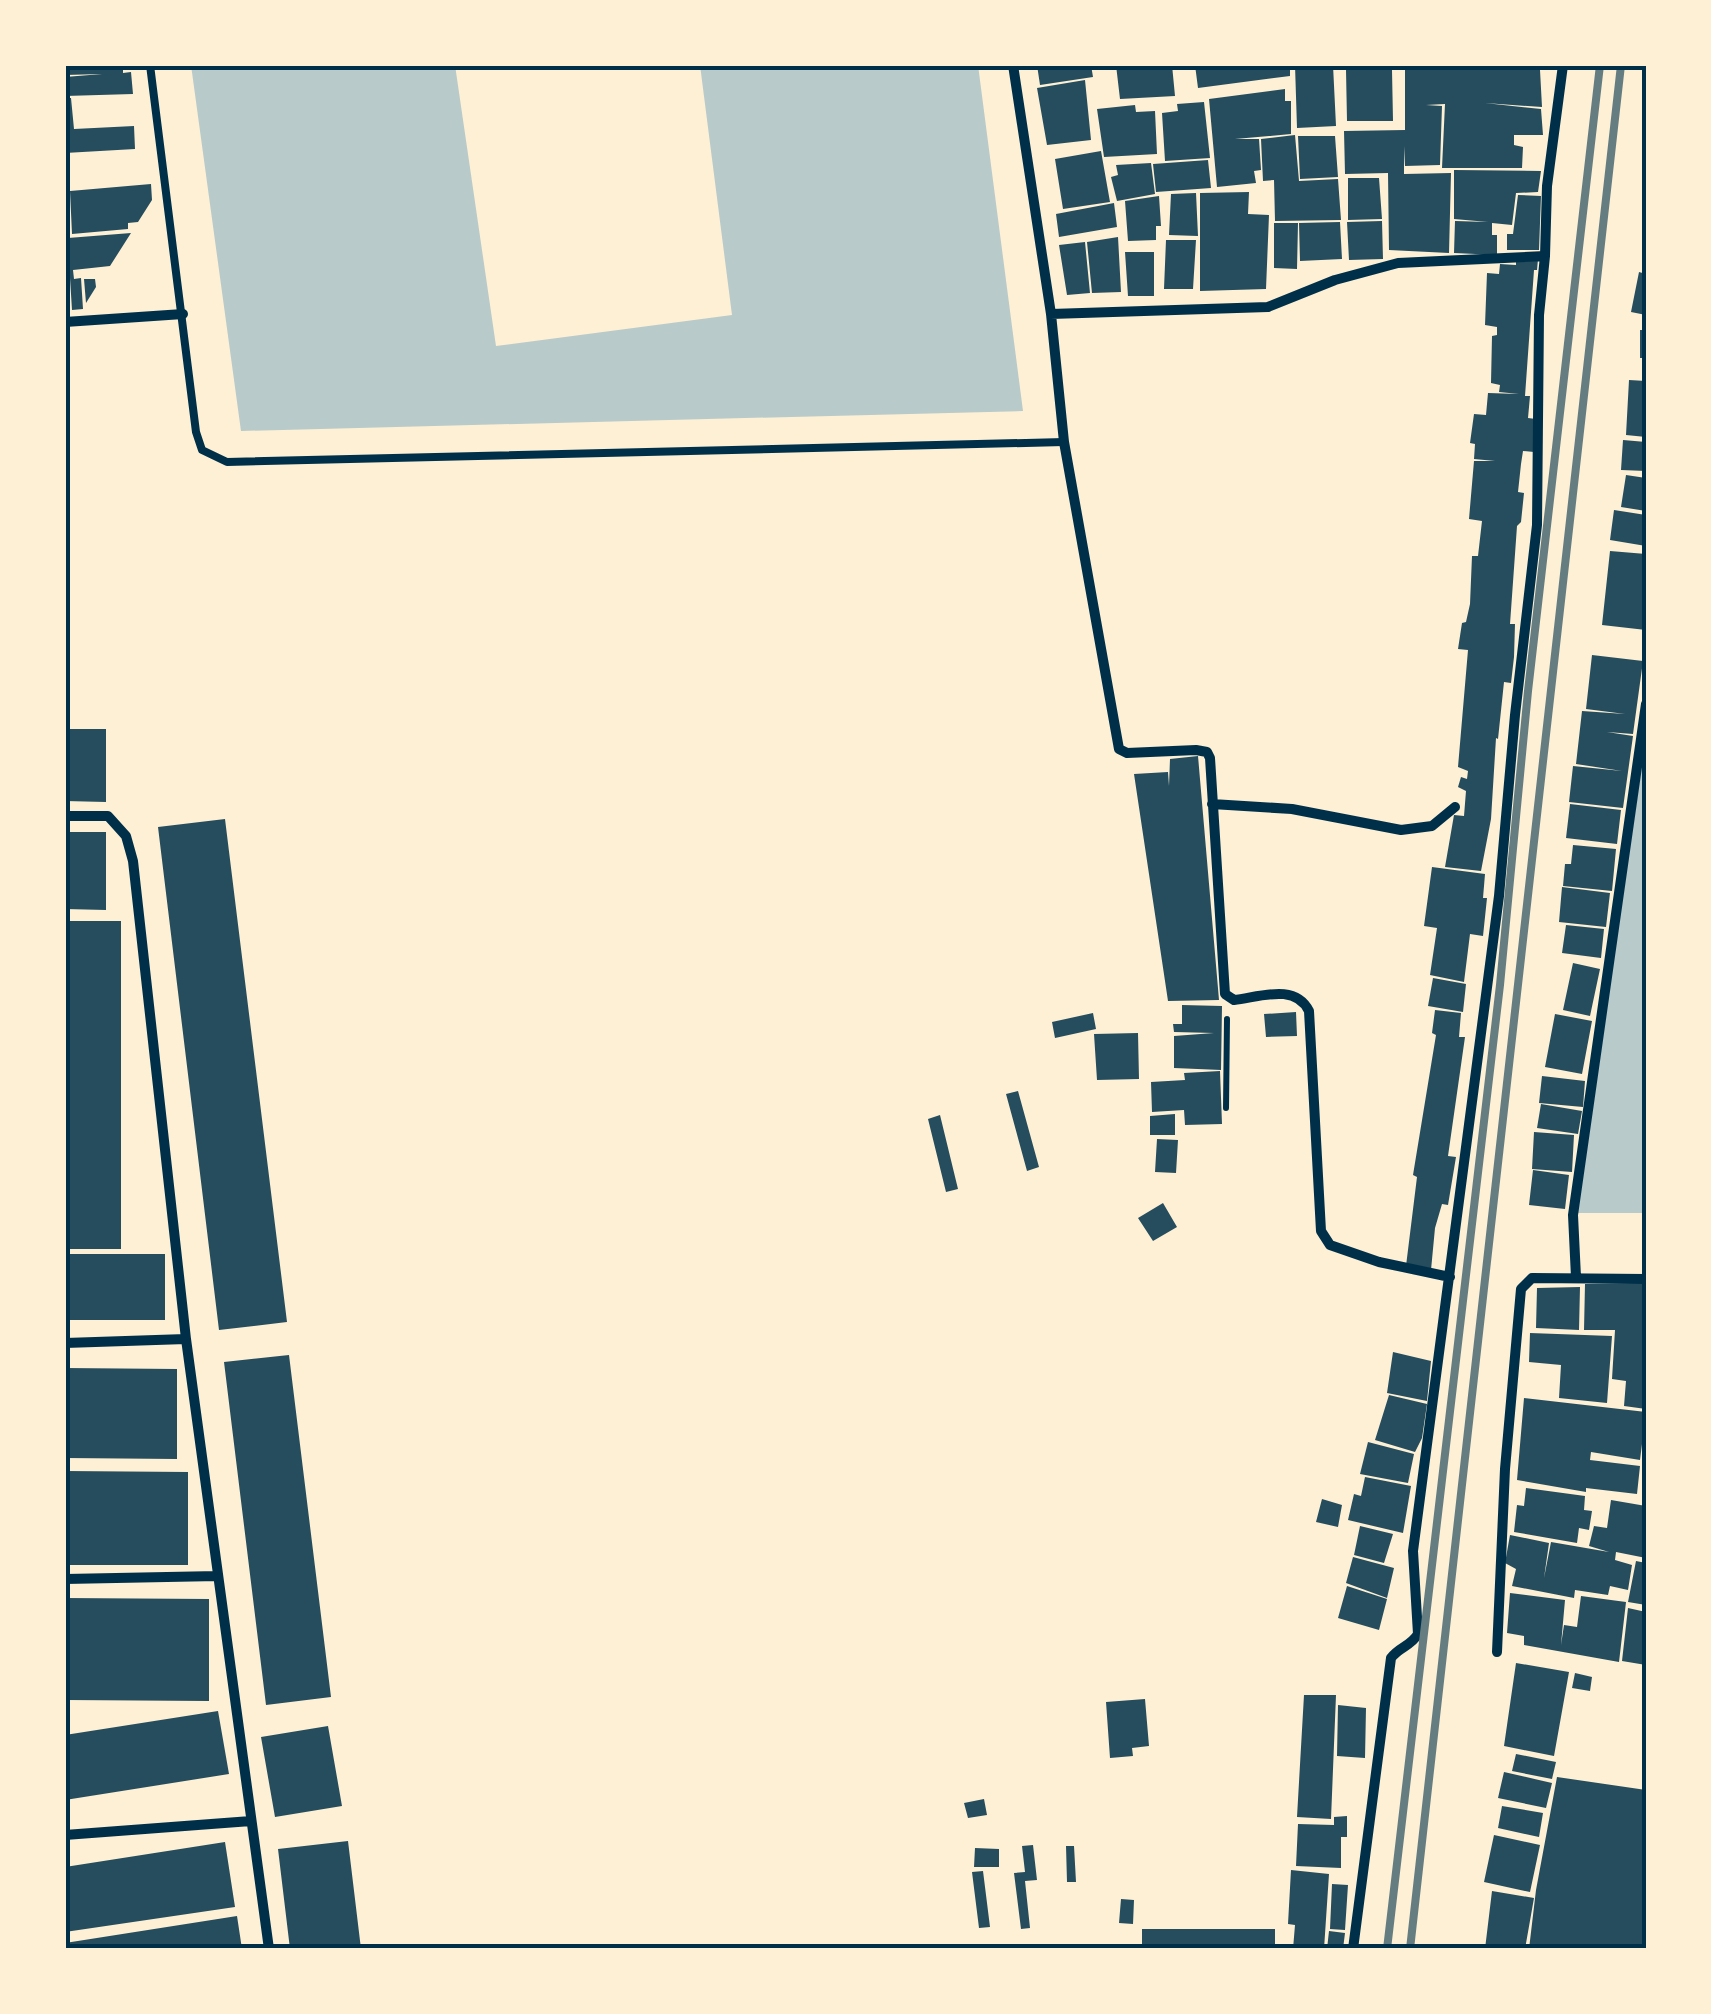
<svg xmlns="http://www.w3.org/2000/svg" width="1711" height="2014" font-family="'Fira Sans Condensed',sans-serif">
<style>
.green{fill:#b9caca}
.building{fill:#264d5e}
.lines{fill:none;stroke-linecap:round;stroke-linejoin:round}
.path{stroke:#003049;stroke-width:6}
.service{stroke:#003049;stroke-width:8}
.minor{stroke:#003049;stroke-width:10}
.rail{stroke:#657d81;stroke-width:8}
.neatline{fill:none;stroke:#003049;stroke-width:4}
</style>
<rect width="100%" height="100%" fill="#fdf0d5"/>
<path class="green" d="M191,65H455L496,346L732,315L700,65H978L1023,411L241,431Z
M1646,736V1213H1577Z"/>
<path class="building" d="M65,65H123V73L131,72L133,94L65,96V77L102,74L65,75Z
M1037,65H1091L1093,77L1040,85Z
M1116,65H1172L1175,96L1120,99Z
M1195,65H1290V76L1198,88Z
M1295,65H1333L1336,126L1297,128Z
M1405,65L1540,70L1542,107L1485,103L1541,109L1543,135H1514V145L1523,147L1522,168H1442L1445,104L1426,105L1442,106L1440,165L1405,166L1404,146V174L1451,173L1449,253L1389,250L1388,173L1345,174L1344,131L1405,130Z
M1346,70H1392L1393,121H1347Z
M1085,80L1091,140L1047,145L1037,88Z
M1285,89V101H1291V134L1235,139H1259L1261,170L1254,171L1256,183L1217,187L1209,99Z
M65,98H71L74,129L134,126L135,149L65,153Z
M1204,102L1210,158L1165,161L1162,113L1178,111L1177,104Z
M1135,105L1136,112L1155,111L1157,154L1104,157L1097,109Z
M1295,135L1299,181L1338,179L1341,220L1275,221L1274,180L1263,181L1261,139Z
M1298,136H1335L1338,177L1300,179Z
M1101,151L1110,202L1063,209L1055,159Z
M1208,160L1211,188L1156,192L1153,164Z
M1151,163L1155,194L1117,201L1111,177L1118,175L1116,165Z
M1454,170L1541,171L1538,192L1516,193L1512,225L1492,223V235H1497V255L1454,253L1455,221L1488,222L1454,219Z
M1348,178H1379L1382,219L1348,220Z
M151,184L152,200L138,222L128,223V229L72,234L70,191Z
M1249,192L1248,214L1269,215L1266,289L1200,291V193Z
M1196,193L1198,236L1169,235L1171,194Z
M1518,195L1541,196L1539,250H1507V234H1513Z
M1159,196L1161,226H1156V240L1128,241L1125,201Z
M1114,203L1117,227L1059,237L1056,214Z
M1382,221L1383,259L1349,260L1347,222Z
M1340,222L1342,259L1300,261L1299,223Z
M1274,223H1298L1297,269L1274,268Z
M65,229L68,238L131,233L110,266L73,270L74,279L81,278L83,309L72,310L70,278H65Z
M1118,237L1121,292L1092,293L1087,242Z
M1166,240H1196L1193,289H1164Z
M1085,242L1090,293L1067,295L1059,245Z
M1125,252H1154V296H1128Z
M1516,258L1538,259L1537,270H1534L1525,396H1530L1528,418L1536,419L1534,452L1523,451L1521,464L1518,492L1524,493L1521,522L1517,526L1510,624H1515L1514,657L1511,683L1504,682L1498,739L1496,738L1491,819L1481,871L1445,867L1454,815L1464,816L1466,791L1458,787L1461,777L1467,779L1468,771L1458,767L1468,650L1458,649L1462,623L1466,622L1470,604L1472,556H1478L1482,521L1469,519L1474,461H1495L1474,459L1475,444L1470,443L1474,414L1486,415L1488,393L1519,394L1499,392L1500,385L1491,383L1492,336L1497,335V327L1485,325L1487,273L1499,274L1500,264L1516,265Z
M1639,272L1646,274V315L1631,312Z
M84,279H95L96,287L86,303Z
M1640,330H1646V358H1640Z
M1629,380L1646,381V437L1626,435Z
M1623,440L1646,442V471L1621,470Z
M1626,475L1646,478V511L1621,507Z
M1614,510L1646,515V546L1610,540Z
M1610,551L1646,554V630L1602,625Z
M1592,655L1643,661L1633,734L1607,732L1633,736L1623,808L1569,802L1573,766L1622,771L1576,764L1582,711L1625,714L1586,709Z
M65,729H106V802L65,801Z
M1198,756L1219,1000L1168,1001L1134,774L1168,772L1169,786L1170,759Z
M1570,804L1621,810L1617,844L1566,838Z
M225,819L287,1322L219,1330L158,827Z
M65,832H106V910L65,909Z
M1573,845L1616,849L1612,891L1563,886L1565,864H1571Z
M1432,867L1485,874L1483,898H1487L1483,936L1470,934L1464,982L1430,975L1437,928L1424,926Z
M1562,887L1610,893L1606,927L1559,922Z
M65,921H121V1249H65Z
M1566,925L1604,929L1601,958L1562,953Z
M1573,963L1600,969L1590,1016L1563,1010Z
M1433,978L1466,984L1463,1012L1428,1006Z
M1182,1005L1222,1006L1221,1070L1174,1068V1036L1214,1033L1174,1032L1173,1024H1182Z
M1435,1010L1461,1013L1459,1037H1465L1448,1156L1456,1157L1448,1205L1442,1204L1435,1228L1431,1270L1406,1266L1417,1177L1413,1175L1436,1035L1432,1033Z
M1296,1012L1297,1036L1266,1037L1264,1014Z
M1093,1013L1096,1029L1055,1038L1052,1022Z
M1555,1014L1592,1021L1582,1074L1545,1067Z
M1138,1033L1139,1079L1097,1080L1094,1034Z
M1220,1071L1222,1124L1185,1125L1184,1110L1152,1112L1151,1082L1185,1080L1184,1073Z
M1542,1076L1585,1081L1583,1107L1539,1103Z
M1018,1091L1039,1167L1027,1171L1006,1094Z
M1541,1104L1582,1111L1578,1134L1537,1128Z
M1175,1114V1135H1150V1116Z
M940,1115L958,1189L946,1192L928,1119Z
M1534,1132L1574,1135L1572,1172L1532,1169Z
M1157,1139L1178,1140L1176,1173L1155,1172Z
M1533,1170L1569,1175L1565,1209L1529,1205Z
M1163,1203L1177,1227L1153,1241L1138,1218Z
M65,1254H165V1320H65Z
M1646,1283V1409L1624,1406L1626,1381L1612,1379L1615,1330H1584L1585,1284Z
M1580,1287L1579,1330L1536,1328L1537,1288Z
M1530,1333L1612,1336L1607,1403L1559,1398L1561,1365L1529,1362Z
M1393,1352L1431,1361L1427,1401L1387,1393Z
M289,1355L331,1697L266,1705L224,1362Z
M65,1368L177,1369V1459L65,1458Z
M1389,1395L1427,1404L1422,1438L1415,1452L1375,1440Z
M1524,1398L1646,1412L1640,1460L1591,1452L1590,1460L1640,1466L1637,1494L1586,1488V1492L1517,1480Z
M1368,1442L1414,1454L1408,1483L1360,1474Z
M65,1471L188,1472V1565H65Z
M1365,1477L1411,1486L1403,1533L1348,1520L1354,1494L1361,1496Z
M1526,1488L1585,1496L1584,1510L1592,1511L1589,1530L1579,1528L1577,1543L1514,1532L1517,1505L1524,1506Z
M1322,1499L1342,1505L1338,1527L1316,1522Z
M1611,1500L1646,1506V1558L1616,1552L1615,1560L1632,1565L1628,1590L1610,1586L1608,1595L1575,1590L1574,1598L1512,1586L1516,1569L1505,1563L1510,1535L1549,1543L1544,1578L1551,1542L1609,1552L1589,1546L1594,1526L1607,1528Z
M1360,1526L1393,1534L1384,1563L1354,1555Z
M1353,1557L1394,1568L1387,1598L1346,1583Z
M1636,1561L1646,1563V1605L1628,1602Z
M1347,1586L1387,1599L1379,1630L1338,1618Z
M1510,1593L1565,1600L1561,1645L1564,1625L1577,1627L1581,1596L1626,1602L1619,1662L1524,1645V1636L1507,1633Z
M65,1598L209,1599V1701L65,1700Z
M1628,1608L1646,1612V1665L1622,1661Z
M1516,1663L1569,1672L1554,1756L1504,1746Z
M1575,1673L1592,1677L1590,1691L1572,1688Z
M1304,1695H1336L1331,1819L1297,1817Z
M1145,1699L1149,1746L1132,1748L1133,1756L1110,1758L1106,1702Z
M1338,1705L1366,1708L1365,1758L1337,1756Z
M218,1711L229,1774L65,1800V1735Z
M328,1726L342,1806L275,1817L261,1737Z
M1516,1754L1556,1762L1552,1779L1512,1771Z
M1504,1772L1552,1783L1546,1808L1498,1798Z
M1557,1777L1646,1790V1949H1529L1536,1890Z
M984,1799L987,1815L968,1818L964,1803Z
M1502,1806L1543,1813L1539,1837L1498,1828Z
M1347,1816V1837H1341V1868L1296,1866L1298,1824L1334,1825V1817Z
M1494,1835L1540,1845L1530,1892L1484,1882Z
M348,1841L361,1949H290L278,1849Z
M225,1842L235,1907L65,1932V1867Z
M1033,1845L1037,1880L1025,1881L1030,1928L1021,1929L1014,1873L1025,1872L1022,1846Z
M1066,1846H1074L1076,1882H1067Z
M975,1848L999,1849V1867H974Z
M1291,1870L1329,1874L1324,1949H1293L1295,1925L1288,1924Z
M983,1871L990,1927L979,1928L972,1872Z
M1332,1884L1348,1885L1345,1930L1330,1929Z
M1492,1891L1534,1898L1525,1949H1485Z
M1121,1899L1134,1900L1133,1924L1119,1923Z
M237,1916L242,1949H65V1943Z
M1142,1929H1275V1949H1142Z
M1329,1931L1345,1933L1343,1949H1327Z"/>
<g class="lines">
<path class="path" d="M1226,1108L1227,1019"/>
<path class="service" d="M150,65L196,432L202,450L227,462L1064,442"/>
<path class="minor" d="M1013,65L1051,314L1064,442L1119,749L1127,753L1196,750L1207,752L1210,758L1225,994L1234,1000C1260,997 1295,983 1309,1011L1321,1231L1330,1245L1379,1262L1450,1277
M1051,314L1268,307L1335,280L1398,263L1545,256
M65,322L183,314
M1212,804L1292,809L1401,830L1432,826L1455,807
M65,816H108L126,836L133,861L186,1339L269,1949
M1576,1277L1573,1215L1646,704
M65,1343L186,1339
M65,1579L218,1576
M1497,1652L1505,1469L1521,1289L1532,1278L1646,1279
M65,1835L251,1821
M1353,1949L1391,1658C1399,1647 1411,1646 1418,1634L1413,1551L1499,896L1515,715L1537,525L1539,315L1545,256L1547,186L1563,65"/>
<path class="rail" d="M1387,1949L1500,985L1528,691L1600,65
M1410,1949L1621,65"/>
</g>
<rect width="1711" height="2014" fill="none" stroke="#fdf0d5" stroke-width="135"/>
<rect x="68" y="68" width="1576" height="1878" class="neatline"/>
</svg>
